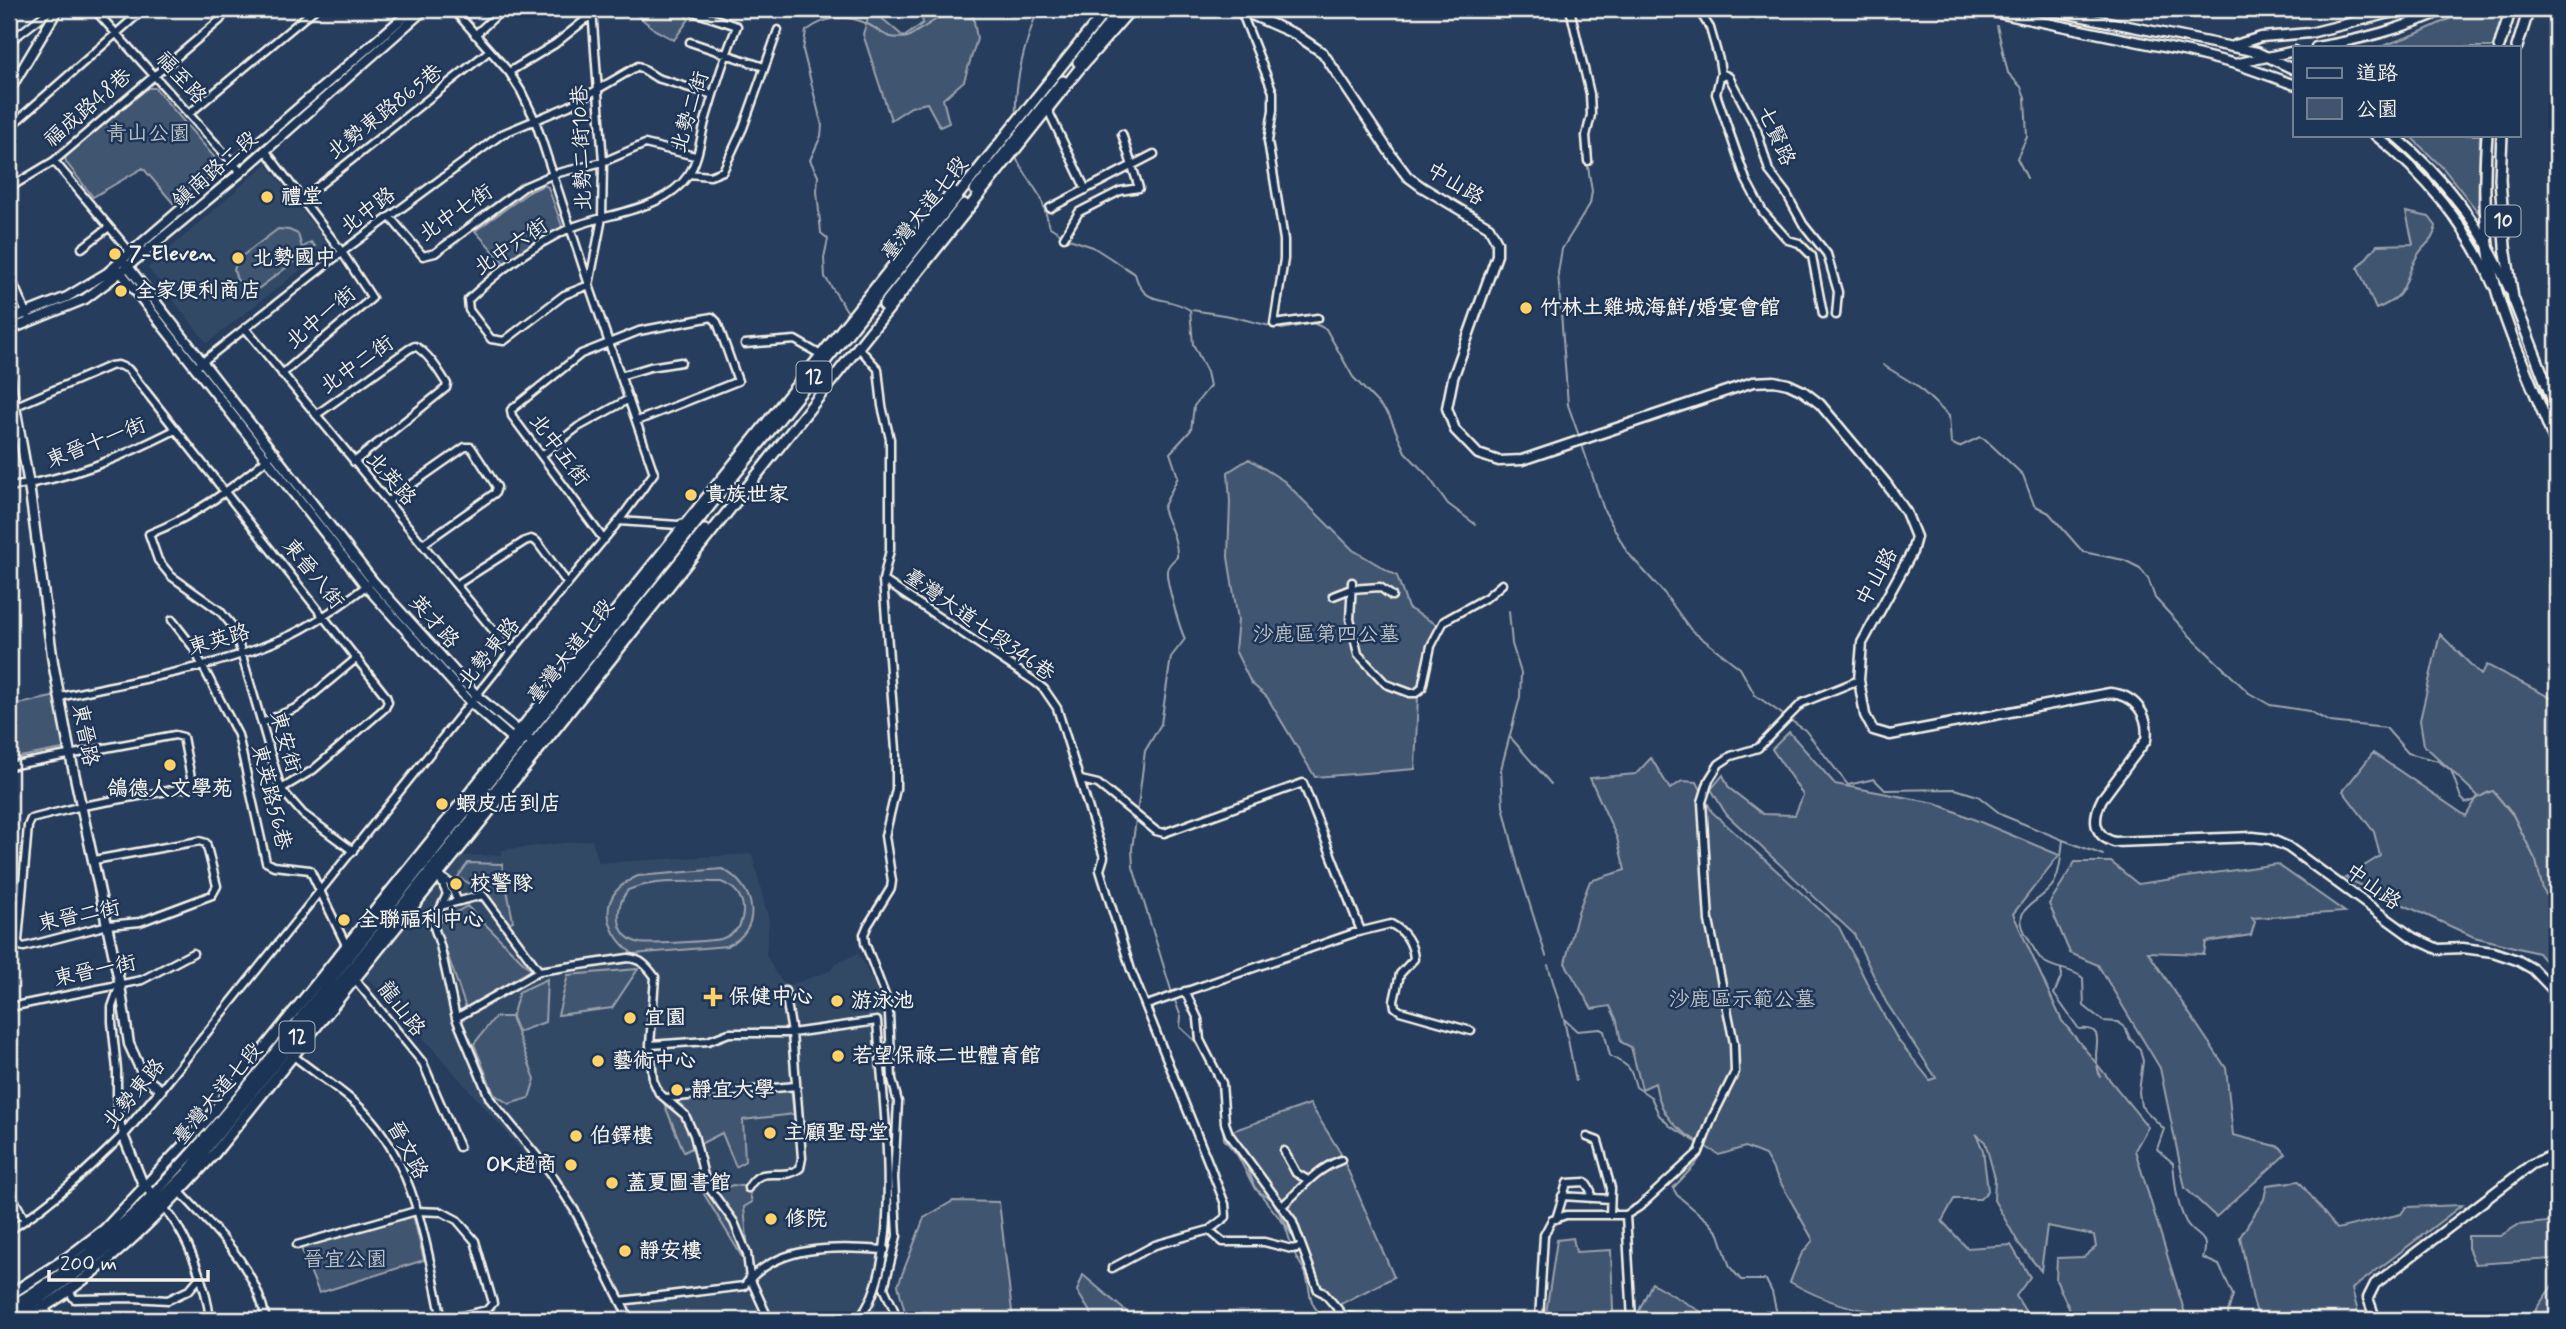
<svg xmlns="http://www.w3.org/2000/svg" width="2566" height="1329" font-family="Mynerve,'LXGW WenKai TC',sans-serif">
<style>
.built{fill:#334966}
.green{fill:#40546f;stroke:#9aa2ac;stroke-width:2;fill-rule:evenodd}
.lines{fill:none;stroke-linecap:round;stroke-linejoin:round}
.stream{stroke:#9fa7ae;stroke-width:2}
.street-casing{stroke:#f4f1e8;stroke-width:11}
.secondary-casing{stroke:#f4f1e8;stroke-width:13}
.primary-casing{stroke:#f4f1e8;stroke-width:14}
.street{stroke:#1d3557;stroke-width:6}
.secondary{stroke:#1d3557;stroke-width:8}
.primary{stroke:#1d3557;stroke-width:9}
.poi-dot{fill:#ffd166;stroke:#1d3557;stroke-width:2.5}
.labels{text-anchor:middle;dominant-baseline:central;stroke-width:5;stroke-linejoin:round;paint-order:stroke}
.shield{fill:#1d3557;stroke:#b4b9bc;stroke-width:2}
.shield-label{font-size:19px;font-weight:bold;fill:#f4f1e8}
.street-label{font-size:21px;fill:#f4f1e8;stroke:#1d3557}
.park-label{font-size:21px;fill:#bec2c4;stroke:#1d3557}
.poi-label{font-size:21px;font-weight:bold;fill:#f4f1e8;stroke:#1d3557;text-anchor:start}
</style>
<rect width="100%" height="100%" fill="#263d5d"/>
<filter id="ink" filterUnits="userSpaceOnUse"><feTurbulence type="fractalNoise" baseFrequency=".0143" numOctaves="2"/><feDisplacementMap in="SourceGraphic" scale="14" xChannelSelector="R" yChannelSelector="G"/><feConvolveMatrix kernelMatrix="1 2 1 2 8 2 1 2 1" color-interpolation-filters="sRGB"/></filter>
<g filter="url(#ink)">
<path class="built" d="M266,164L330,247L207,343L148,268Z
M592,840L599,863L752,854L769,921L766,954L775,973L787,986L830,971L836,964L858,953L880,996L887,1030L886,1067L891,1130L893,1209L889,1265L872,1320H622L606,1284L553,1186L397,1008L364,975L463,856L501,855L502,850Z"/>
<path class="green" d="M630,9H683V13L689,19L674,40L655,30Z
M871,9L904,37L923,23L920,9H972L977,39L964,81L943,99L949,123L940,127L927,103L911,107L891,120L863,34Z
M2471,9H2508L2499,25L2493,47H2380L2416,34Z
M148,88H155L216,159V167L173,203L143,168L93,197L66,162L65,156Z
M2409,135H2480L2478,212L2443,168Z
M544,185L548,187L562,226L558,232L506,265L475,231L529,192Z
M2406,212L2429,217L2436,226C2433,244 2423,244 2416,258C2401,286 2410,295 2376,309L2358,268L2377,245L2413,244Z
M278,229L289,230L298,234L302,248L311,242L315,246L246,298L242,293L250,287L237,280L234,270L238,259Z
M1249,459L1284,481L1353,550L1397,576L1408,608L1439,626L1418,695L1415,769L1315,777L1267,697L1251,683L1235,650L1238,620L1228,557L1230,502L1228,472Z
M2440,634L2481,675L2487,665L2557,701V975L2538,953L2474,937L2345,878L2380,856L2374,832L2343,791L2373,753L2466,816L2478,796L2424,745L2420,720Z
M57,696L68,748L9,759V706Z
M1789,732L1835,784L1935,803L2059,855L2013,914L2062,1021L2148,1127L2135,1150L2187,1320H2067L2073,1317L2056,1280L2057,1258L2084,1257L2096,1247L2094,1235L2047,1226L2041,1271L2019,1244L1994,1200L1995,1178L1985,1142L1976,1134L1983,1150L1988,1191L1980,1199H1954L1942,1221L1967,1248L2011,1245L2030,1277L2016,1296L2029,1317L2033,1320H1890L1887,1313C1849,1309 1824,1301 1790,1282L1801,1255L1813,1240L1765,1155L1745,1147L1719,1155C1685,1133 1662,1126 1655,1083L1642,1089L1631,1047L1621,1042L1617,1021L1610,1006L1592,1009L1565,963L1578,912L1590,881L1625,870L1617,838L1590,778L1636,774L1651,758L1670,789L1682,781L1697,782L1712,812L1839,927L1876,1001L1898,1040L1930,1080L1936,1078L1886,1002L1854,934L1726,814L1711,789L1723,775L1729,788L1763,814L1795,815L1803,795L1772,749Z
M2075,862H2111L2138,884L2277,864L2345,912L2252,918L2255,922L2251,935L2206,942L2204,954L2148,952L2226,1068L2233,1135L2280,1147L2286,1154L2216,1217L2185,1188L2160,1068L2098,965L2070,953L2049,904Z
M468,863L502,864L513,921L509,923L486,893L458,877Z
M722,869C755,885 765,929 727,946L633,954C601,929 598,893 638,876ZM721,882C742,889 748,907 739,927C734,932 728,937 721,939C709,941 650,945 640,943C614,937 614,907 628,890C655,879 691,882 721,882Z
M467,906L533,972L466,1008L437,924Z
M638,969L612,1008L558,1015L568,975Z
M547,979L545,1022L518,1032L512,1017L519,992Z
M495,1017H511L535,1079L529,1098L509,1104L494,1094L474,1044Z
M791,1089L794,1114L743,1120L745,1161L736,1167L722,1133L684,1152L663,1101L743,1096Z
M1310,1104L1340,1152L1394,1277L1333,1308L1272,1200L1255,1189L1226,1133Z
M2299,1181L2337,1229L2401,1214L2406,1207L2462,1205L2352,1289L2360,1320H2259L2253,1300L2240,1237L2264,1199L2267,1185Z
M733,1185L748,1187L752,1202L744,1207L750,1270L704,1194Z
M953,1201L999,1202L1013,1320H907L898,1285L924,1218Z
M413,1215L424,1260L319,1293L301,1248Z
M2557,1221V1257L2553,1259L2475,1264L2468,1248V1236H2500L2518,1225Z
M1573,1238L1576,1252L1611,1250L1613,1310L1599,1320H1545L1557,1240Z
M1083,1275L1128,1313L1141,1320H1095L1077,1291Z
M2557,1279V1320H2535L2536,1309Z
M1652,1283L1715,1320H1637V1315Z"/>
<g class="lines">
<path class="stream" d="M1997,26L2008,73L2021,87L2025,97L2027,137L2017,158L2027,178
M1720,91L1754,189
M1016,118C1014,81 1025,44 1038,9
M1017,156V160L1041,198L1050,227L1069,239L1093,247L1135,274C1144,308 1166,294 1190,310L1193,344L1207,372L1210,386L1194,406L1191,430L1170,453L1178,477L1163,508C1168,525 1178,539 1177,557C1173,561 1167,565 1167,571C1166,582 1180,629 1185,639L1171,657L1161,724L1145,751L1137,814
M1783,230L1790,236
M1192,310L1230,316L1282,329L1313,323L1326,329L1353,377L1389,415L1405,452L1428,476L1448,504L1475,524
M847,311L825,277L824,258L828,239L821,233L817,191L818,176L810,160L821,136L822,126L803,50L806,31C823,18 843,14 863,22C883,30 883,41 908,37L953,9
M1883,365L1916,385L1949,416L1951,443L1959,447L1980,437L1986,440L2023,475L2034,505L2049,513L2083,552L2124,560L2140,568L2148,578L2155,598L2190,636L2249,693L2270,705L2309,711L2330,722L2386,728L2408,753L2438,761L2451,770L2461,798L2466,803C2477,802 2482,793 2493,791L2513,815L2536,861L2543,890L2557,911
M1579,436L1568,405L1558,273L1562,249L1590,204L1592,191L1588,167
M1582,445L1604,510L1627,552L1664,593L1691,630L1740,668L1755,695L1782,714
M1509,611L1512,644L1521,673L1520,697L1501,769L1503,806L1518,867L1546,956
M1790,720L1805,730L1848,785L1874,779L1885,790L1955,789L1978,796L2002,815L2063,840C2061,853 2061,871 2054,883C2041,905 2007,905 2028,938C2032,945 2037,956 2043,961C2055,970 2072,968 2083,978L2084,1006L2103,1021L2118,1022L2125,1027L2130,1039L2140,1049L2143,1061L2139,1092L2141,1106L2164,1129L2157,1149L2173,1163C2175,1183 2176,1203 2186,1222C2195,1238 2211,1234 2203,1258L2219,1265L2233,1295L2228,1312L2229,1320
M1511,738L1551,784
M1136,819L1132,849L1133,867L1172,993
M2063,840L2103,855
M1548,965L1564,1019L1576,1081
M2061,970L2062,975L2054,994L2079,1029C2102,1027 2097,1039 2096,1055C2096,1062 2098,1070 2100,1077
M1174,998L1181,1017L1180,1027L1194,1040L1208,1062
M1564,1019L1577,1031L1600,1029L1604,1031L1610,1056C1629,1066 1630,1065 1636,1087L1651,1097L1659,1115L1670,1126L1698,1143
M1223,1127L1224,1139L1247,1166L1254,1186L1285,1225L1292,1247
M1704,1152L1695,1165L1673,1188L1677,1195L1709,1222L1719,1234L1730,1267L1741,1280H1766L1772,1292L1777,1314L1795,1320
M1294,1252C1297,1260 1302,1265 1305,1272C1313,1294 1305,1304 1328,1320
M1769,1320L1777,1315"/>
<g class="street-casing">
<path id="street" d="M94,9L241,172
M592,9L603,162L602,218L589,285L564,295L504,341L491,339L469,310L468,300C497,272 532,246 568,229C606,212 664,212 689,174C699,159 701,135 706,118C715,87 725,56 737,26L694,12
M1570,9L1590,94L1591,115L1586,136L1588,161
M1698,9L1710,28L1719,60L1721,73L1716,94L1746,180L1763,212L1788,240L1799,243L1812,256L1823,314
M1241,11L1273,92V110L1268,141L1284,240V259L1274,324L1318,318
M475,35L503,9
M9,42L52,9
M690,42L764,67
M509,72L555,44L599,9
M1721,73L1729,77L1757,130L1769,171L1786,193L1803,224L1827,254L1838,292L1836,315
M1048,110L1086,190
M190,113L315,9
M9,126L19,119L144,9
M265,150L342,252L372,298L282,374
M54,161L131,253
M689,174L710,176L723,171L743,128L778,30
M9,188L54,161L220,20L224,14L222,9
M302,199L489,51
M1050,208L1154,154
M390,217L423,256L435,253L524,187L554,174L603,162L645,144L695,156
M1064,237L1079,212L1120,191L1139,188L1122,134
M82,248L109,227
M9,274L28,317
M245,328L511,652
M745,344L795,340L821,355
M858,347L878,369L882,406L890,439V550L883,580L896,750V789L885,836L892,881L891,888L868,925L864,934L865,943L886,998L889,1014L892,1079L898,1102L894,1178L897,1236L884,1288L894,1310L895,1320
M196,367L342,252L502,134L569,106L638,66L657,78L713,95
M620,376L650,367L681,362
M9,409L110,366L118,365L128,369L386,696L388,702L385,708L313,770L281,789
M316,415L409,349L415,346C428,353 439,371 447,384L446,388L354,462
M275,452C236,486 197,515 149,534L158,560L171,576L220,611L234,628L281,789L303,814L353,851
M542,455L578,427L629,399
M9,487C71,479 119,458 175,430
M388,501L465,447H471L497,487L495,493L423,544
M619,521L678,525L684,523
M604,540L512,416L511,410L581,354L639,331L712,317L717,322L738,381L637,421
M883,580L1034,681L1044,689L1057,708L1104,857L1100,870L1131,970L1225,1204L1226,1217L1209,1230L1155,1245L1112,1268
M1352,582L1350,619L1358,654L1386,684L1410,693H1416L1422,688L1431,646L1444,621L1487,597L1502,584
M456,585L525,541L531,539L537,542L568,584
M1333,596L1351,589L1380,587L1392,596
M172,620L193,647L238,735L266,862L274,866L310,870L347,947
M60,697C134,680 214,669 284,638C314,625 343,604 370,583
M262,723L298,707L357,658
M9,766L175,735L183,737L192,783L190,787L82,806L31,819L28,826L18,941L20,946L24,947L108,925L140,922L212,895L217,886L206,843L199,841L94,860
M1081,780L1098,784L1156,831L1164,833L1303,783L1361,931
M438,874L447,894L433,924L440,945L456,1018L490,1099L550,1172L575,1211L630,1320
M441,877L450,883L457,900
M444,905L483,895L539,971
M354,978L423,1063L459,1147
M1185,991L1198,1019L1200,1040L1222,1083L1225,1123L1229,1134L1292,1220L1318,1290L1324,1293L1344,1316L1370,1320
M1147,1005L1354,933L1391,924C1405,931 1413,944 1414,959L1400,974L1394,1001L1395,1007L1400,1011L1471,1031
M456,1018L539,971L628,958C641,959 647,966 655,977L650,1045L653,1080L659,1093L685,1115L694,1135L706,1184L734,1222L747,1254L750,1278L769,1320
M9,1020L11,1008L15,1006L142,980L193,953
M650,1045L708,1041L729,1033H792L877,1021C882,1095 907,1262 858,1320
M290,1053C316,1075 347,1092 370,1118C417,1173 428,1252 442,1320
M161,1090L511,652L619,521L654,473L589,285L535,120L521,91L509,72L453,9
M666,1098L796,1086
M1587,1137L1598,1141L1611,1188L1610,1215
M1284,1151L1296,1173L1308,1180
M748,1188C763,1162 781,1183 800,1168L802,1158L792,1033L785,991
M9,1190L25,1220
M180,1192C216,1231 256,1266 266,1320
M1562,1196L1610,1199
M1282,1206C1303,1188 1314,1170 1341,1160
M165,1209C187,1234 207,1287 210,1320
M1556,1219L1567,1183L1585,1182L1591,1191L1590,1198
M1209,1230L1223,1242H1264L1292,1249L1301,1247
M9,1231C54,1201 85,1173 123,1135L117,1105V1070L112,1022V1007L119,987
M297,1245L416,1211L442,1212L457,1220L475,1241L493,1303L487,1310L445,1320
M68,1289L74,1299L133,1298L168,1300L189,1290L200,1277
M620,1301L744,1286C777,1243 836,1247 885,1250
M43,1303L51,1320
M1539,1320L1544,1235L1552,1220L1566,1215H1626
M1632,1320L1626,1215L1639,1207L1699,1152L1712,1118L1735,1072L1734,1043L1709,921L1702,802L1709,780L1719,764L1731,756L1758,748L1802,703L1859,680"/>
</g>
<g class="secondary-casing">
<path id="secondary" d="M1238,9L1295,34L1323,53L1392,156L1407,176L1422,187L1489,227L1497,242V255L1453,378L1447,408L1455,430L1478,454L1499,461L1522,460L1753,382L1774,381L1788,384L1803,391L1820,404L1886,483L1906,512L1916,537L1912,552L1862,643L1859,680L1865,715L1873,730L1890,735L2110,693C2135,695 2150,715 2146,740L2102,799C2093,817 2092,835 2114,842L2253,837L2270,839L2288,847L2412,937L2438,949L2463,948L2493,952L2517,960L2533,969L2557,994
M1978,9L2188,52L2236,64L2295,85
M2044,9L2257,52L2295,70
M2235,45L2261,37L2310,33L2406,9
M2316,47C2364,39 2402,29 2446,9
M2239,63L2295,51
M9,91L58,9
M2375,135C2424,173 2469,228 2493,285
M2394,135C2443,176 2484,229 2509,289
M123,260L373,581L477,696L534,744L535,748
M116,266L366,586L471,703L517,743
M9,320L67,297L107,273L413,9
M9,330L85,299L121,272L241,172L425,9
M9,373L29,485L53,662L70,754L120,985L129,1044L144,1077L161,1090L123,1135L142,1182L156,1199
M2380,1320L2374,1315L2368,1298L2375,1284L2532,1164L2557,1153"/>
</g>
<g class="primary-casing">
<path id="primary" d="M2499,47L2511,9
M2517,47L2529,9
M1078,62L1121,9
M2487,135C2483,188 2483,250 2500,302C2515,351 2539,399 2557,448
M2502,135L2500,179L2505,246L2513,298L2557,411
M975,190L1063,81
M884,305L964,204
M9,1295L67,1258L105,1229L206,1121L953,191
M9,1307C97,1258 166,1186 230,1108C255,1078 280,1048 302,1016L1107,9
M9,1317C76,1281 133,1228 186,1174L705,530
M21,1320C94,1282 159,1215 214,1154L537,752L1079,69L1131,9"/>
</g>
<use href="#street" class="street"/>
<use href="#secondary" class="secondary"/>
<use href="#primary" class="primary"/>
</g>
</g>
<g class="poi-dot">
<circle cx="267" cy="197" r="7"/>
<circle cx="115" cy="254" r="7"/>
<circle cx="238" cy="258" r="7"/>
<circle cx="121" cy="291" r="7"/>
<circle cx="1526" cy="308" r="7"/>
<circle cx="691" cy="495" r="7"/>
<circle cx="170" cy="765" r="7"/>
<circle cx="442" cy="804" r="7"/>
<circle cx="456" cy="884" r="7"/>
<circle cx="344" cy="920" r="7"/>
<path d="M709.5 986.5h7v7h7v7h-7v7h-7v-7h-7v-7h7z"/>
<circle cx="837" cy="1001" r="7"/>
<circle cx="630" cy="1018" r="7"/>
<circle cx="838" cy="1056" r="7"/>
<circle cx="598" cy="1061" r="7"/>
<circle cx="677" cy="1090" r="7"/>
<circle cx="770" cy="1133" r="7"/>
<circle cx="576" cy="1136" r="7"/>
<circle cx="571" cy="1165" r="7"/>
<circle cx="612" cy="1183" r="7"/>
<circle cx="771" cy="1219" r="7"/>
<circle cx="625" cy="1251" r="7"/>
</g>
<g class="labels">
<g class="shield">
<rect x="2485.5" y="205.5" width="35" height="31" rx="5"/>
<rect x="796.5" y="361.5" width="35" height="31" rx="5"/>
<rect x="279.5" y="1021.5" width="35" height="31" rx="5"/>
</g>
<g class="shield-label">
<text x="2503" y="221">10</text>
<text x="814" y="377">12</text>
<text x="297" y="1037">12</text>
</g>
<g class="street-label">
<text transform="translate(181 78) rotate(47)">福至路</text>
<text transform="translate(88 108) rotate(-41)">福成路48巷</text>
<text transform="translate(385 112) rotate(-38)">北勢東路865巷</text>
<text transform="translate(690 112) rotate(-73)">北勢二街</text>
<text transform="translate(1776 136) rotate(66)">七賢路</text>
<text transform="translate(582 148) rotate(-92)">北勢二街10巷</text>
<text transform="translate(215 170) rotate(-41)">鎮南路二段</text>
<text transform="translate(1455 184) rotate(31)">中山路</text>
<text transform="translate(925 209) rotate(-52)">臺灣大道七段</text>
<text transform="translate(368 211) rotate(-37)">北中路</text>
<text transform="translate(456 213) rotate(-34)">北中七街</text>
<text transform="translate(511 247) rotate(-34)">北中六街</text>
<text transform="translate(321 318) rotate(-40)">北中一街</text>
<text transform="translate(357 365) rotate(-35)">北中二街</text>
<text transform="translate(96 443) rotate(-21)">東晉十一街</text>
<text transform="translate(559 450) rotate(53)">北中五街</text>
<text transform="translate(391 479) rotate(49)">北英路</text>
<text transform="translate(313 574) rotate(51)">東晉八街</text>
<text transform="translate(1877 577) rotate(-61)">中山路</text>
<text transform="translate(434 622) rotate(48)">英才路</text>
<text transform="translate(979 625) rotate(35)">臺灣大道七段346巷</text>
<text transform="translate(219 640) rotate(-16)">東英路</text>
<text transform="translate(571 652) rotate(-52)">臺灣大道七段</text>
<text transform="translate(489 653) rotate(-51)">北勢東路</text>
<text transform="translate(85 735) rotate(79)">東晉路</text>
<text transform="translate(285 742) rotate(74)">東安街</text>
<text transform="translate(271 797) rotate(76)">東英路56巷</text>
<text transform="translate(2373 887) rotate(36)">中山路</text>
<text transform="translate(79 916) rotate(-12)">東晉二街</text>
<text transform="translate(95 971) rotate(-12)">東晉一街</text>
<text transform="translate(401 1009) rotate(52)">龍山路</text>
<text transform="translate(134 1094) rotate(-50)">北勢東路</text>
<text transform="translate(218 1094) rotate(-50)">臺灣大道七段</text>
<text transform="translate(407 1150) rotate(62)">晉文路</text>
</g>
<g class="park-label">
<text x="148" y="134">青山公園</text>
<text x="1326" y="635">沙鹿區第四公墓</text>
<text x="1742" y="1000">沙鹿區示範公墓</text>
<text x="345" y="1260">晉宜公園</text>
</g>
<g class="poi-label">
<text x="281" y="197">禮堂</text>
<text x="129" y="254">7-Eleven</text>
<text x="252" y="258">北勢國中</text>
<text x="135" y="291">全家便利商店</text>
<text x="1540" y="308">竹林土雞城海鮮/婚宴會館</text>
<text x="705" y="495">貴族世家</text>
<text x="170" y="789" text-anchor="middle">鴿德人文學苑</text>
<text x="456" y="804">蝦皮店到店</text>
<text x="470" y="884">校警隊</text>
<text x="358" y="920">全聯福利中心</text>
<text x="729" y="997">保健中心</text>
<text x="851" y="1001">游泳池</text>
<text x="644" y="1018">宜園</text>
<text x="852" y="1056">若望保祿二世體育館</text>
<text x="612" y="1061">藝術中心</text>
<text x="691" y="1090">靜宜大學</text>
<text x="784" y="1133">主顧聖母堂</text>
<text x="590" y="1136">伯鐸樓</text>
<text x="557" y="1165" text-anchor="end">OK超商</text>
<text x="626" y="1183">蓋夏圖書館</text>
<text x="785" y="1219">修院</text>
<text x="639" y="1251">靜安樓</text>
</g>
</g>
<rect width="2566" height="1329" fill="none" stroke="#1d3557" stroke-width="35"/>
<rect x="18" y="18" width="2531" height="1294" fill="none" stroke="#f4f1e8" stroke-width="2.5" filter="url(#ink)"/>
<rect x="2293" y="46" width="228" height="91" fill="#1d3557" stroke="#738091" stroke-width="2"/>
<rect x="2307" y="68" width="35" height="10" fill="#1d3557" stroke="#738091" stroke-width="2"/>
<text x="2356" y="80" font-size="21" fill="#f4f1e8">道路</text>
<rect x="2307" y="98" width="35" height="21" fill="#40546f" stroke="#738091" stroke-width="2"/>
<text x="2356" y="116" font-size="21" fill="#f4f1e8">公園</text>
<path d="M49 1270v10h159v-10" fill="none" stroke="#f4f1e8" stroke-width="3.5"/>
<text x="60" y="1270" font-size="21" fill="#f4f1e8" stroke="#1d3557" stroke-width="5" paint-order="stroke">200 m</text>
</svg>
